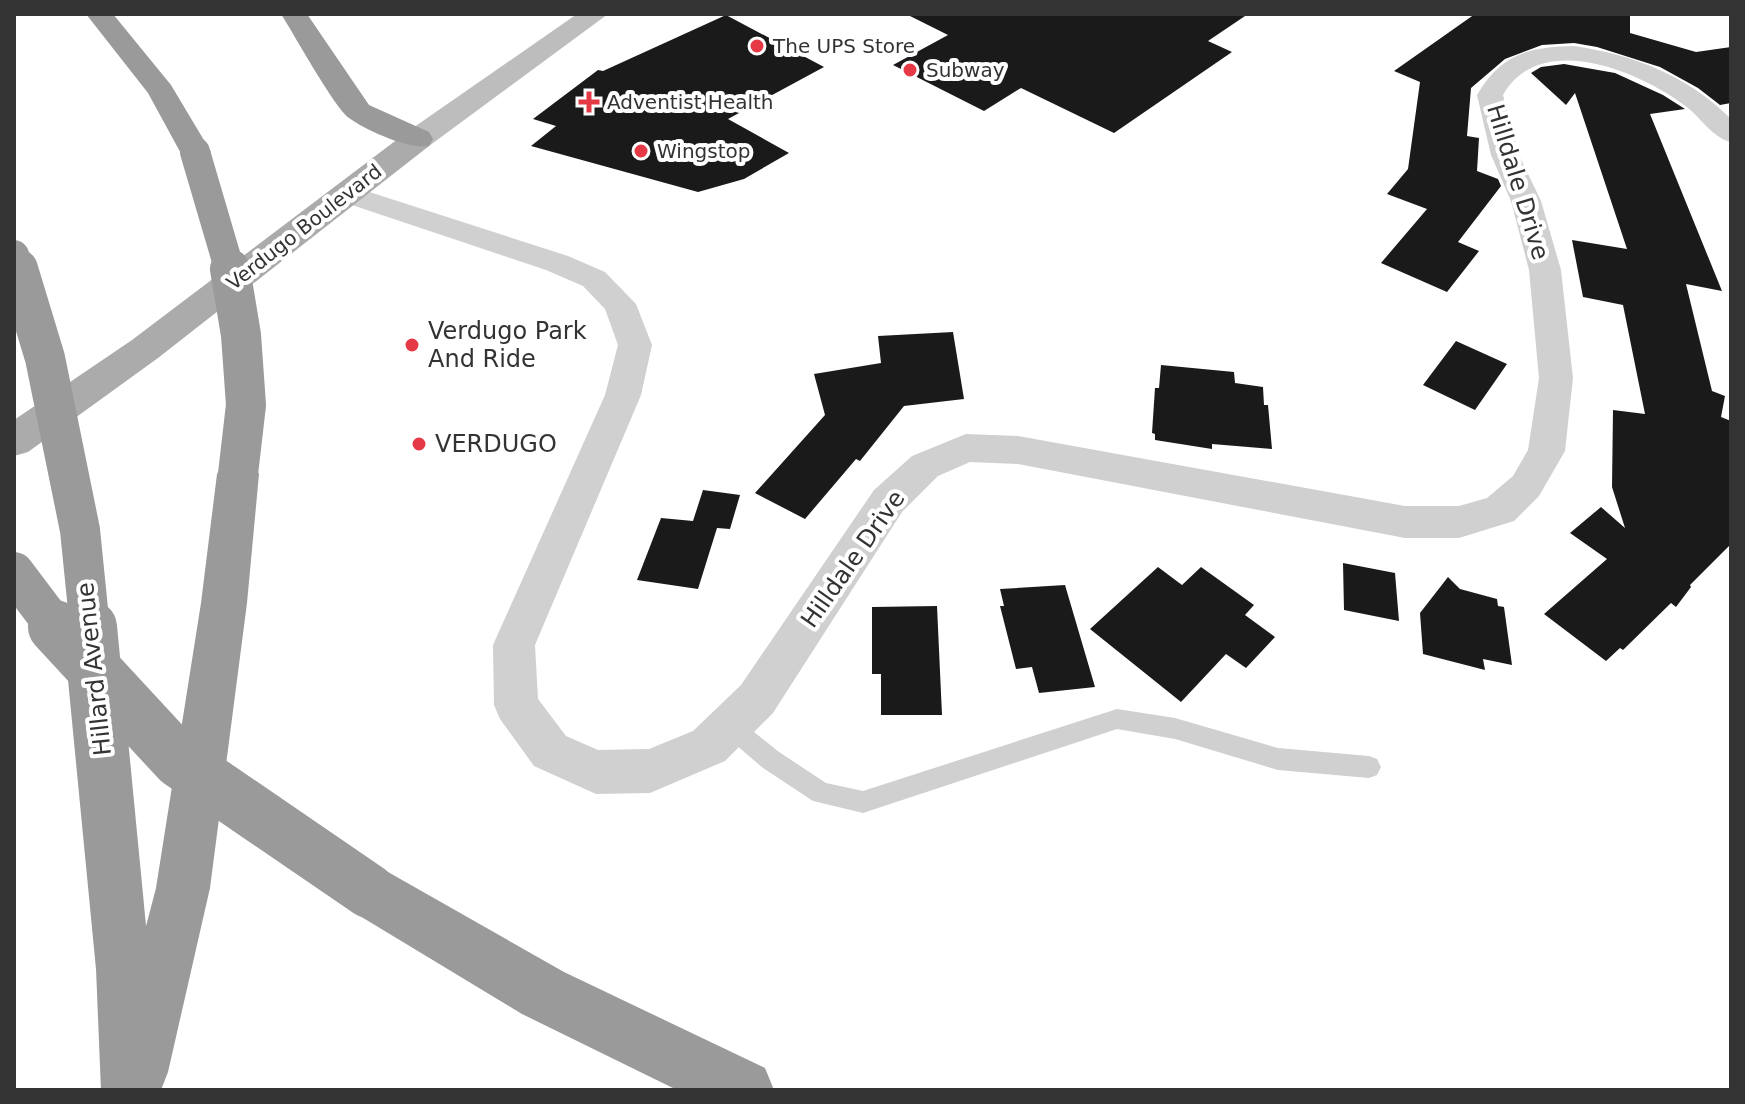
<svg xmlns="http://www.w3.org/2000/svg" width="1745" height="1104" font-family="'DejaVu Sans',sans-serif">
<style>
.building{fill:#1a1a1a}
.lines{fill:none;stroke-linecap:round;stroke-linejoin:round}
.service{fill:#d0d0d0;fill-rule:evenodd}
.minor{fill:#d0d0d0;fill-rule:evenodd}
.secondary{fill:#bdbdbd;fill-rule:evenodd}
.primary{fill:#ababab;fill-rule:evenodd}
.motorway{fill:#9a9a9a;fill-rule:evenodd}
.motorway-bridge-far2{stroke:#9a9a9a;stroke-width:30}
.motorway-bridge-far1{stroke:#9a9a9a;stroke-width:40}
.motorway-bridge{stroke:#9a9a9a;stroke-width:54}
.poi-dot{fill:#e63946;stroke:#fff;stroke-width:3}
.labels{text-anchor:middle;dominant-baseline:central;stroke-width:8;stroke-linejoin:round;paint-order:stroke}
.far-poi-label{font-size:20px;fill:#333;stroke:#fff;text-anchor:start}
.far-street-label{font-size:20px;fill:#333;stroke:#fff}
.street-label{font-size:24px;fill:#333;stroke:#fff}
.poi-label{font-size:24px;fill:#333;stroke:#fff;text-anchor:start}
</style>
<rect width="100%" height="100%" fill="#fff"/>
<path class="building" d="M906,14H1248L1208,41L1232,52L1114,133L1021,88L984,111L893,65L948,35Z
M1475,14H1630V33L1696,52L1731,47V103L1720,105L1698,88L1660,67L1597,47L1574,43L1542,45L1505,59L1471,88L1467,136L1479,138L1477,171L1498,179L1501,186L1458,242L1479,251L1447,292L1381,263L1427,209L1387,194L1408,169L1420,82L1394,71Z
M726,15L824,67L728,119L789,153L744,179L698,192L531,146L556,126L533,119L598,70L603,71Z
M1564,64L1615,73L1663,95L1685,109L1650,114L1722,291L1686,284L1712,391L1725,396L1721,417L1731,421V544L1690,585L1691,587L1676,607L1671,603L1623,650L1620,648L1606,661L1544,614L1607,559L1570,533L1601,507L1625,528L1612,487L1613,410L1645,414L1623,305L1583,297L1572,240L1627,249L1575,93L1566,105L1531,73L1541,67Z
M953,332L964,399L904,406L860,461L856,459L805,519L755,493L825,415L814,374L881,363L878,336Z
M1456,341L1507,364L1475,410L1423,385Z
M1161,365L1234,372L1235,383L1263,387L1264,405H1268L1272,449L1212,444V449L1155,440V434L1152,433L1155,388H1159Z
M703,490L740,495L730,529L717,528L698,589L637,580L661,518L693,521Z
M1343,563L1395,573L1399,621L1344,610Z
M1158,567L1182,585L1201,567L1254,605L1245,615L1275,637L1246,668L1226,654L1181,702L1090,629Z
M1448,577L1460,589L1497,599L1498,606L1504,607L1512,665L1483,659L1485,670L1423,654L1420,613Z
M1065,585L1095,687L1039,693L1032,667L1016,669L1000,606H1004L1000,589Z
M937,606L942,715H881V674H872V607Z"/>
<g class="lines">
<path class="service" d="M1117,709L1175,718L1278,748L1369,756L1377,759L1381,767L1377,775L1369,778L1278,770L1175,739L1117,729L863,813L813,801L763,768L722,733L719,726L722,719L730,716L738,719L779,752L826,783L863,791Z"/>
<path class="minor" d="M1574,46C1634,55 1687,75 1731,119V142C1712,138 1700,116 1684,105C1638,71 1540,30 1503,95L1519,155L1541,201L1561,270L1573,378L1565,451L1539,496L1514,521L1459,538H1405L1018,464L970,462L938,476L902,512L773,713L725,761L650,793L596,794L534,766L500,719L494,705L493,645L605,395L618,345L605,309L583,286L546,270L337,200L332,194L337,188L347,185L357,188L568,256L605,272L636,304L652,345L641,395L535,645L538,699L566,736L598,750L649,749L693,731L741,685L874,490L912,456L966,434L1018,436L1405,506H1459L1487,498L1513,476L1528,450L1539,378L1529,270L1511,201L1491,155L1477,95C1501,54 1528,47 1574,46Z"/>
<path class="secondary" d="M577,14H608L429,146L418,148L407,146L403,139L407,132Z"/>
<path class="primary" d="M418,130L429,132L433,139L429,146L158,358L28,452L14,456V420L132,340L407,132Z"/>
<path class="motorway" d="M86,14H113L171,85L211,152L206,159L195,161L184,159L148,93Z
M281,14H307L369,105L429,132L433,139L429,146C410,150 365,130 349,118C334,107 294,34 281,14Z
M238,458L253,463L259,474L247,603L210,888L168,1072L161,1090H115L108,1072L156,888L201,603L217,474L223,463Z
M369,864L388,872L564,972L765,1068L774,1090H677L522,1014L350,910L342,891L350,872Z"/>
<path class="motorway-bridge-far2" d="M195,152L230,271
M14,255L19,271"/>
<path class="motorway-bridge-far1" d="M18,269L45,358L80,530L90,629
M230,269L241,335L246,405L238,474
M14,572L57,629"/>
<path class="motorway-bridge" d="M55,627L179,761L369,891
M90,627L123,968L128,1090"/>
</g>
<g class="poi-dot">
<circle cx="757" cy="46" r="8"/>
<circle cx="910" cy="70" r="8"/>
<path d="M585 90h8v8h8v8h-8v8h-8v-8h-8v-8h8z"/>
<circle cx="641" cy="151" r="8"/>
<circle cx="412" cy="345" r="8"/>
<circle cx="419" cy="444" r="8"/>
</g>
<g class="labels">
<g class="far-poi-label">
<text x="773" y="46">The UPS Store</text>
<text x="926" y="70">Subway</text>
<text x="607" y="102">Adventist Health</text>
<text x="657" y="151">Wingstop</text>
</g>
<g class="far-street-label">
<text transform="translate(304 227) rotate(-38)">Verdugo Boulevard</text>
</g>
<g class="street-label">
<text transform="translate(1518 182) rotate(73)">Hilldale Drive</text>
<text transform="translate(853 559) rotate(-55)">Hilldale Drive</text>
<text transform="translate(94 669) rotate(-96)">Hillard Avenue</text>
</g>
<g class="poi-label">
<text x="428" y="331">Verdugo Park<tspan x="428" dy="28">And Ride</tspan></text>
<text x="435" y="444">VERDUGO</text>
</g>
</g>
<rect width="1745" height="1104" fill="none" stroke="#333333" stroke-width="32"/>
</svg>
